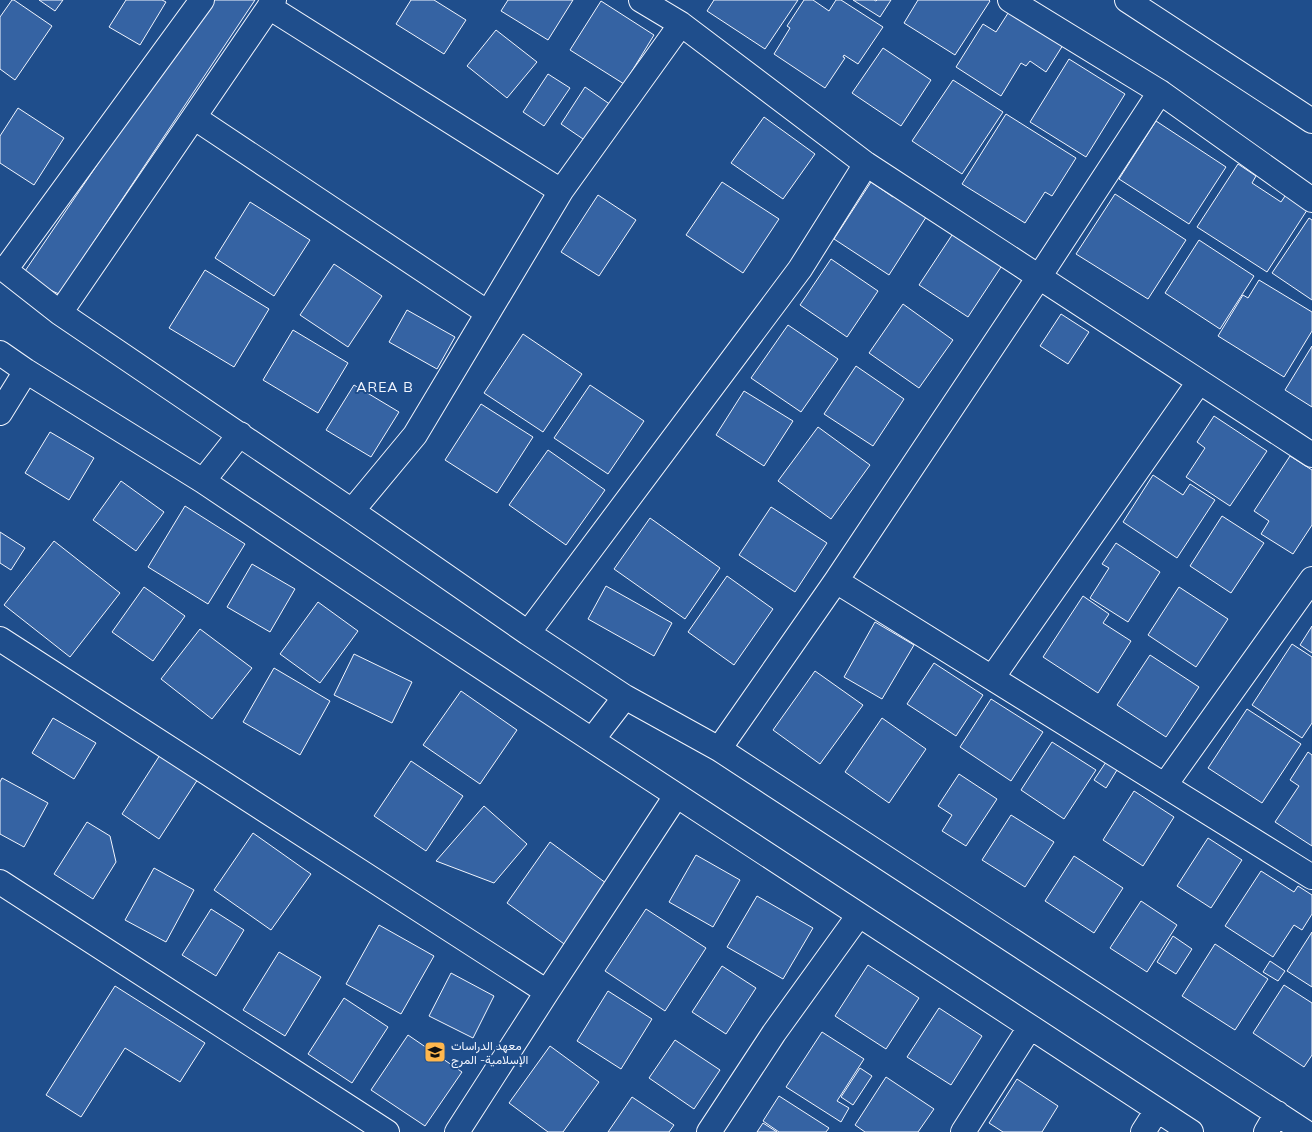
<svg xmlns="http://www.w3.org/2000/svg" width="1312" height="1132" font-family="Mulish,Vazirmatn,sans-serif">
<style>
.building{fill:#3563a3;stroke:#f2f6ff}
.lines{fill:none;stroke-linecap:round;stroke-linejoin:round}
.street-casing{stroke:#f2f6ff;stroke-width:26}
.street{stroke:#1f4e8c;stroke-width:24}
.labels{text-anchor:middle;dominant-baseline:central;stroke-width:4;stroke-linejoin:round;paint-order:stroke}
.poi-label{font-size:12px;fill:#f2f6ff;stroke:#1f4e8c;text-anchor:start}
.neighbourhood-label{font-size:14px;letter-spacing:1px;fill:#f2f6ff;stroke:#1f4e8c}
</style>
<rect width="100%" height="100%" fill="#1f4e8c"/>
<path class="building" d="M12,0H14L52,26L15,80L0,69V17Z
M39,0H63L55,11Z
M126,0H162L166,2L140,45L109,27Z
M209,0H255L59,294L21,277Z
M411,0H434L466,20L444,54L396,24Z
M508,0H573L548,40L501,11Z
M714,0H798L765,49L707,11Z
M804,0H813L829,11L836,0H841L883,27L858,64L844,55L843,57L845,58L825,88L774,54L790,28L787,26Z
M853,0H874L876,1L877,0H891L880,17Z
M918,0H989L990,1L955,55L904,23Z
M601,1L654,35L624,84L570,50Z
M1010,10L1063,45L1046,72L1030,61L1026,66L1021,63L1001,96L956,67L983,24L996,32Z
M496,30L537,62L507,98L467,66Z
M883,48L931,80L901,126L852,93Z
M1069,59L1125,94L1086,157L1030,122Z
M548,74L570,88L544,126L523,112Z
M953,80L1003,112L962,174L912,141Z
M585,87L611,105L586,141L561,124Z
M18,108L64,138L34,185L0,163V136Z
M1006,114L1076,158L1052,196L1045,192L1025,223L962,184Z
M764,117L815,154L783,199L731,163Z
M1156,121L1226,167L1189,224L1119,179Z
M1238,164L1256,176L1252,183L1281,202L1289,190L1311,204L1267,272L1197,227Z
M722,182L779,219L743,273L686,235Z
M871,182L893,197L898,190L930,211L889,275L834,239Z
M1115,194L1186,240L1148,299L1076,254Z
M598,195L636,220L599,276L561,252Z
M250,202L310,240L274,296L215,258Z
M1309,218L1312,220V300L1272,273Z
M954,232L1003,264L968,317L919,285Z
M1199,240L1254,276L1220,329L1165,293Z
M831,259L878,291L847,337L800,305Z
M334,264L382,296L348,347L300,315Z
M205,270L269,309L234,367L169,328Z
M1259,280L1312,312V331L1284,377L1218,336L1243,295L1248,298Z
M903,304L953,340L919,388L869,353Z
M407,310L455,337L437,369L389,342Z
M1061,314L1089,332L1068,364L1040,346Z
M788,325L838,359L801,412L751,378Z
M293,330L348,363L318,413L263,380Z
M523,334L582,374L543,432L484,393Z
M1312,346V407L1285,390Z
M856,366L904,399L873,446L824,414Z
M354,385L399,412L371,457L326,430Z
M590,385L644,421L608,474L554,438Z
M744,391L793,421L764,466L716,435Z
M481,404L533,437L497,493L445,460Z
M1214,416L1267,451L1230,506L1186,477L1205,448L1197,442Z
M818,427L870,465L831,519L778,481Z
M50,432L94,458L69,500L25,473Z
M548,450L605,490L566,545L509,505Z
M1290,456L1312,470V525L1293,554L1261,534L1269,521L1254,511Z
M1153,475L1183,495L1190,484L1215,500L1177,558L1123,522Z
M121,481L164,512L136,551L93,520Z
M185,506L245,544L208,604L148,567Z
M771,507L827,543L795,592L739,555Z
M1222,516L1264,543L1231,593L1190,566Z
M650,518L720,568L685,619L614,569Z
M0,532L25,548L11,570L0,563Z
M54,541L120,593L70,657L4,605Z
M1116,543L1160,572L1128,622L1090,598L1109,568L1102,564Z
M252,564L295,589L270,632L227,607Z
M727,576L773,609L734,665L688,632Z
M606,586L672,623L654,656L588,619Z
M144,587L185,616L153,661L112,632Z
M1179,587L1228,619L1196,667L1148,635Z
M1083,596L1109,614L1103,623L1131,641L1098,693L1043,657Z
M318,602L358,631L320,683L280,654Z
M875,622L914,645L882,699L844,677Z
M1312,626V653L1300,645Z
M200,629L252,668L212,719L161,679Z
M1292,644L1312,657V723L1302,738L1252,705Z
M354,654L412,682L392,723L334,695Z
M1150,655L1199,687L1166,737L1117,705Z
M934,663L983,695L956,736L907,704Z
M274,668L330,701L300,755L243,722Z
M815,671L863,705L820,764L773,730Z
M461,691L517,730L480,784L423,745Z
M991,699L1043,732L1011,781L960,747Z
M1247,709L1301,744L1262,803L1208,768Z
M53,718L96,743L74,779L32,753Z
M882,718L926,749L889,803L845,772Z
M1052,742L1096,770L1064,819L1021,790Z
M1308,752L1312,755V846L1275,822L1299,786L1290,780Z
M160,755L198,779L159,839L122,814Z
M411,761L463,796L426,851L374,816Z
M1106,762L1117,770L1106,788L1094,780Z
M959,774L997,799L966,846L942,831L952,815L938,806Z
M2,778L48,803L24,847L0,834V782Z
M1134,791L1174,817L1143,866L1103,840Z
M484,806L527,844L494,883L436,861Z
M1011,815L1054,842L1025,887L982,860Z
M87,822L110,836L116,862L93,899L54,874Z
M253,833L311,874L271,930L214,890Z
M1208,838L1242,860L1211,908L1177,886Z
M550,842L610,886L567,946L507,903Z
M696,855L740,880L713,927L669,902Z
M1074,856L1123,888L1094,933L1045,901Z
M154,868L194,890L166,942L125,920Z
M1261,871L1294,892L1298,886L1312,895V914L1302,930L1294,925L1273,957L1225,926Z
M757,896L813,928L783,979L727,947Z
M1141,901L1177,925L1147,972L1110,948Z
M211,909L244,930L216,976L182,955Z
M646,909L706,948L665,1011L605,971Z
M379,925L434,956L401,1014L346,984Z
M1312,932V987L1287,971Z
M1173,936L1192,949L1176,974L1157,962Z
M1215,944L1268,979L1235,1030L1182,996Z
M279,952L321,977L285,1036L243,1010Z
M1270,961L1285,971L1278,981L1263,972Z
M868,965L919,998L886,1049L835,1016Z
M722,966L756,988L726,1034L692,1012Z
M451,973L494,996L473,1038L429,1016Z
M1284,985L1312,1003V1055L1304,1067L1253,1033Z
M115,986L205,1043L180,1082L125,1048L81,1117L46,1095Z
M608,991L652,1019L621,1069L577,1041Z
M344,998L388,1027L352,1083L308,1054Z
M939,1008L982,1036L951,1085L907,1057Z
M822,1032L864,1059L837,1101L849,1108L841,1122L786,1087Z
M408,1035L462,1072L425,1126L371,1090Z
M675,1040L720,1070L694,1109L649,1078Z
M550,1046L599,1082L563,1132H548L509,1103Z
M860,1068L872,1076L853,1105L841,1097Z
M886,1077L934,1109L918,1132H865L855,1125Z
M1017,1079L1058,1106L1042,1132H1003L989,1123Z
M779,1096L829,1128L826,1132H779L763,1121Z
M632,1097L674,1125L669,1132H608Z
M763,1123L777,1132H757Z"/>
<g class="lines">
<g class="street-casing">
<path id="street" d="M641,0L681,24L866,164L1312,455
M1010,0L1160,92L1312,200
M1127,0L1312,121
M269,7L561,191
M195,118L488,313
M0,268L5,270L60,313L352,511L528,633L625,697L719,749L1305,1132
M5,270L202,0
M60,313L274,0
M0,353L26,371L203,481L404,616L592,740L1191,1132
M0,413L26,371
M203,481L240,434
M352,511L415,435L561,191L681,24
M836,581L1312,877
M528,633L800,269L866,164
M0,639L547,992
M992,678L1199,382
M592,740L625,697
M719,749L836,581L1039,277L1160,92
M1165,785L1312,579
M0,882L387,1132
M457,1132L547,992L676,796
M709,1132L774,1033L859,915
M963,1132L1030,1027
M1143,1132L1157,1110
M1266,1132L1277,1113"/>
</g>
<use href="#street" class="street"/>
</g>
<defs>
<g id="school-square" transform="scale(1.125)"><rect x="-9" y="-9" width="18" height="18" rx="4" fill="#ffb74d" stroke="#1f4e8c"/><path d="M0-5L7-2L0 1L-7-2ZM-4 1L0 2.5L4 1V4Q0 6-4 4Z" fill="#111"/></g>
</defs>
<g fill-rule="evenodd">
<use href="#school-square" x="435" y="1052"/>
</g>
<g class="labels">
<g class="poi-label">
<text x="451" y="1045">معهد الدراسات<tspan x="451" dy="14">الإسلامية- المرج</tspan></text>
</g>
<g class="neighbourhood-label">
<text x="385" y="387">AREA B</text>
</g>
</g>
</svg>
